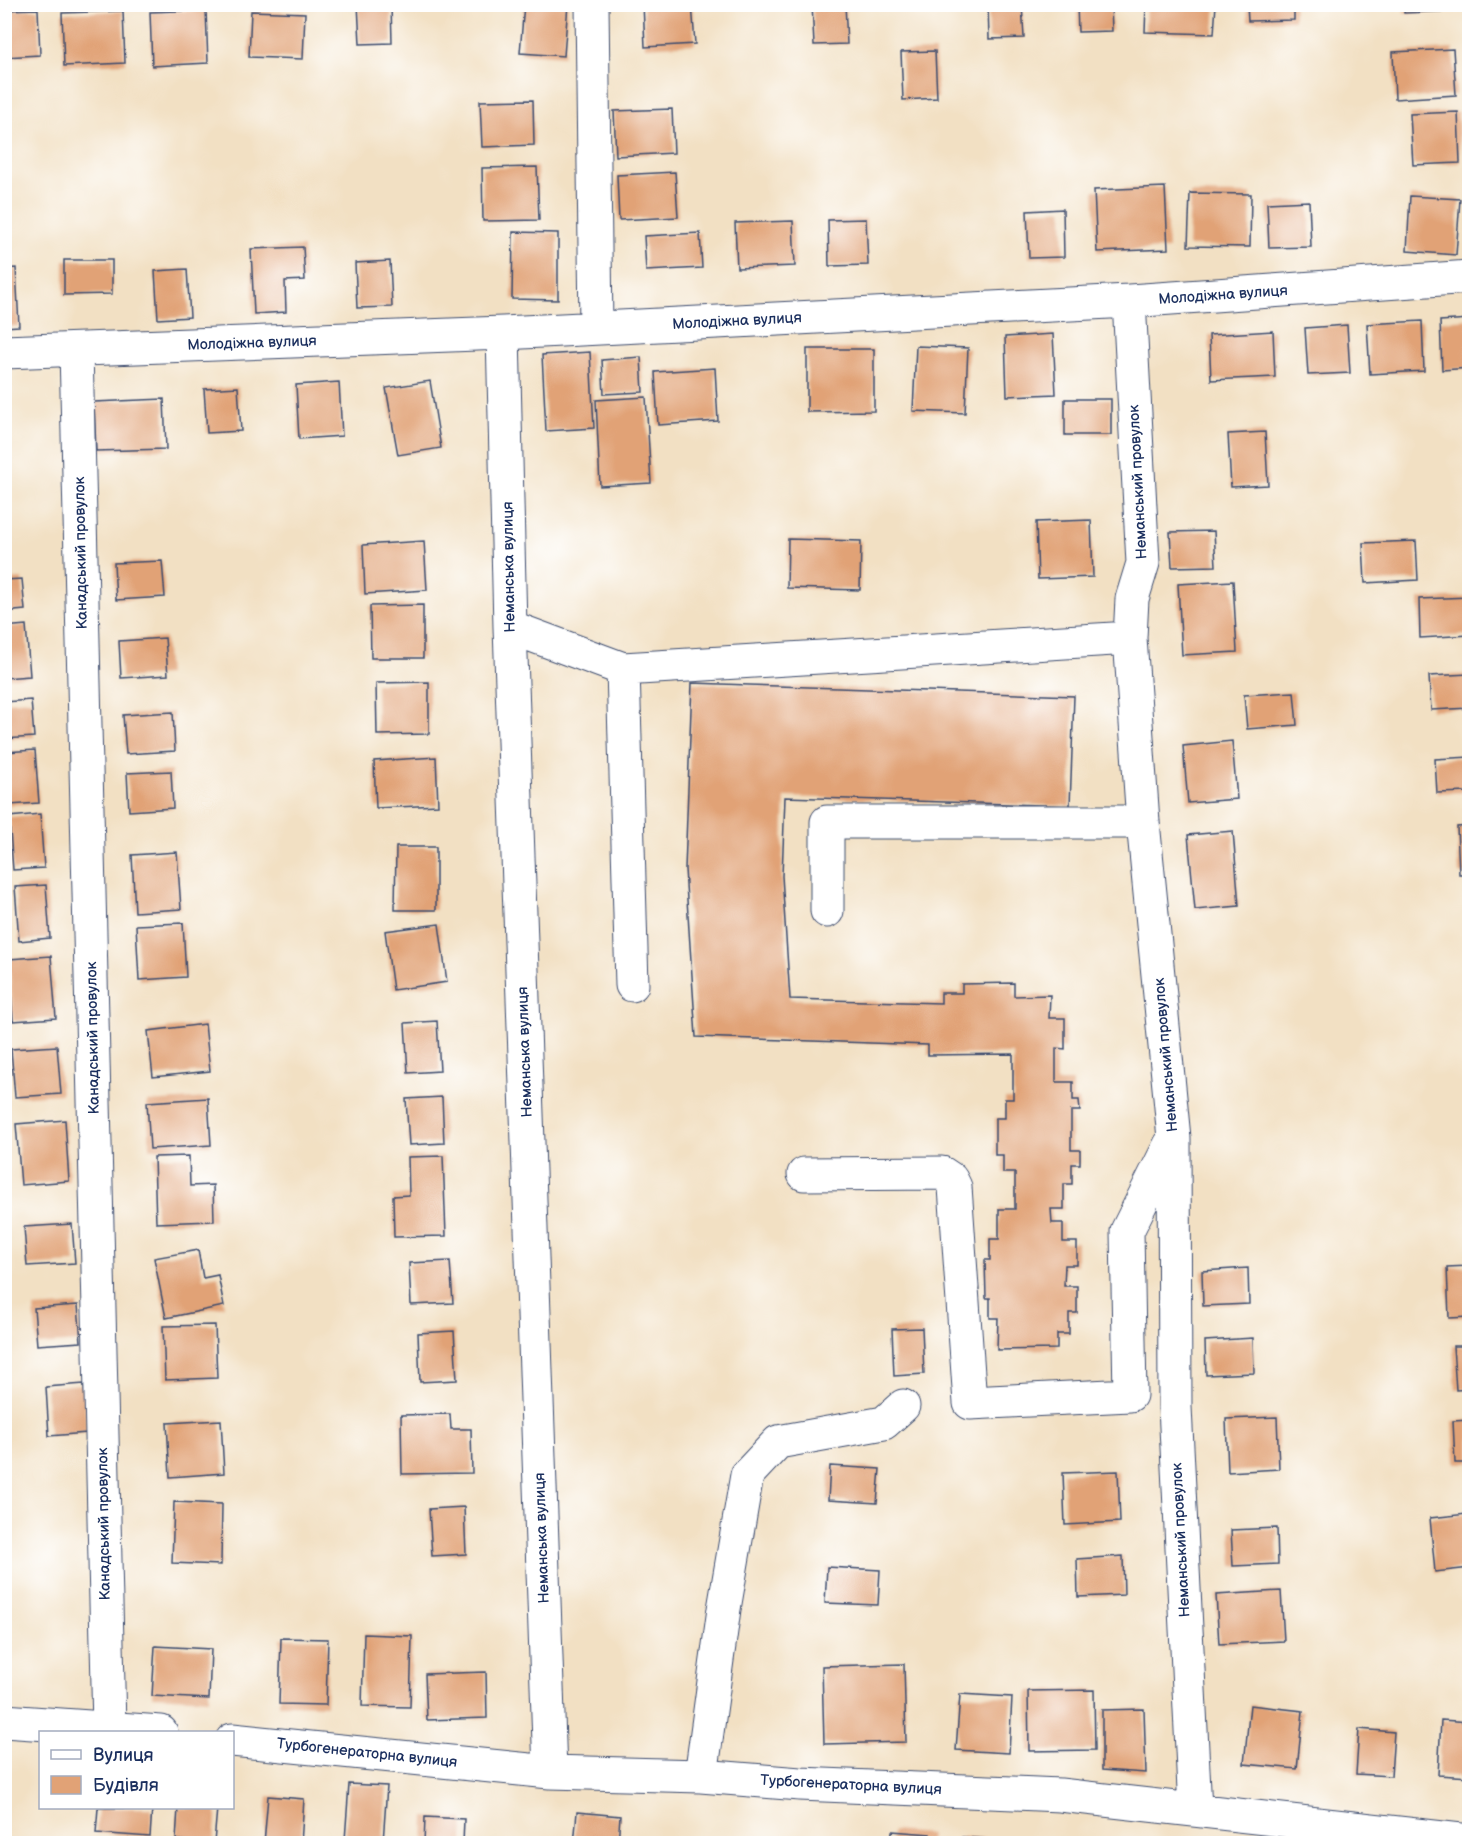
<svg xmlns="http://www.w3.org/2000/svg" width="1474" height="1848" font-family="'Balsamiq Sans',sans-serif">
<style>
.building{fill:#e1a276}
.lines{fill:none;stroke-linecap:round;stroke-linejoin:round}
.minor-casing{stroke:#3b4a6d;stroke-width:35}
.minor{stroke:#fff;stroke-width:33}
.labels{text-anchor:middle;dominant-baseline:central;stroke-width:4.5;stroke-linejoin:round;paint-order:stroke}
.street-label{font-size:15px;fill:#1b2f5e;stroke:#fff}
</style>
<rect width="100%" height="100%" fill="#fff"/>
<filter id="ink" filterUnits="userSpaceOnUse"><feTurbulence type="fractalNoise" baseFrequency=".0167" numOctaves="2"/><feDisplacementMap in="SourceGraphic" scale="12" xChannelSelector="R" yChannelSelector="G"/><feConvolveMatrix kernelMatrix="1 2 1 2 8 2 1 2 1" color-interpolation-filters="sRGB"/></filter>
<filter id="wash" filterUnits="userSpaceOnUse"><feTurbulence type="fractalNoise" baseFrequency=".008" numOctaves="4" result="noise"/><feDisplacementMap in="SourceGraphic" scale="24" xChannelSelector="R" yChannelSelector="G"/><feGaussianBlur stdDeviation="1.35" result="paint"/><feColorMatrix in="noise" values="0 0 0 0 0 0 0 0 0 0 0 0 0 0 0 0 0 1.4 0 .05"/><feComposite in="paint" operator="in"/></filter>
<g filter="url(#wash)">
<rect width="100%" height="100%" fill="#f2e0c3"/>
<g id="blocks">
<path class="building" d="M358,4H391L392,43L360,44Z
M524,4H568L564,56L520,53Z
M643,4H692L695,44L645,47Z
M812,4H845L847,44L814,45Z
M988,4H1022L1024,38L989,39Z
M1077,4H1111L1112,31L1078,32Z
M1146,4H1216L1214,34L1145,32Z
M1247,4H1294V20L1248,21Z
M1404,4H1455L1456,11L1404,13Z
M38,9L40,55L4,57V10Z
M206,10L208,63L152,66L150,12Z
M123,11L125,63L64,66L62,13Z
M251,11L305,13L303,59L249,57Z
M1453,49L1456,95L1395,99L1393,52Z
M935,51L937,98L903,100L901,52Z
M533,100L534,145L482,147L480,101Z
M672,109L674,153L616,156L614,111Z
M1458,112L1460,163L1413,165L1410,114Z
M537,167L539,220L483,221L482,168Z
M675,172L678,217L619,220L617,175Z
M1165,187L1168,249L1097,252L1094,190Z
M1190,193L1251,194L1250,247L1188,246Z
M1410,196L1460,199L1456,255L1407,251Z
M1309,201L1311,247L1269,248L1267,203Z
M1063,209L1064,257L1029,258L1027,211Z
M866,219L868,265L829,266L828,220Z
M793,221L795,266L737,268L735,223Z
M513,232L558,233V300L512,299Z
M700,233L702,268L646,271L644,236Z
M303,247L305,280L285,281L286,312L254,314L251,249Z
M64,260H112V294L64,295Z
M390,261L392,307L357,308L355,263Z
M16,268L19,326L4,327V269Z
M187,269L190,317L158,319L155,271Z
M1470,319V368L1442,370L1440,321Z
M1422,321L1424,371L1370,374L1367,324Z
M1347,325L1350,373L1308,375L1305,328Z
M1273,331L1275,377L1211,380L1209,335Z
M1053,334L1056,394L1007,396L1005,337Z
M916,346L968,348L965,413L913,411Z
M807,349H874V411L807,412Z
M590,352L594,428L546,431L542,355Z
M641,357L643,392L604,394L602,360Z
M715,368L718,421L658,425L655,372Z
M430,381L441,448L398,455L386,388Z
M339,382L342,436L299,439L296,385Z
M238,387L241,431L207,433L204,389Z
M646,397L651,483L600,486L596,400Z
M164,399L166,449L96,451L94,402Z
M1065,399H1111V435H1065Z
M1265,432L1268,485L1231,487L1228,434Z
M1091,520L1093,577L1038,579L1036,522Z
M1214,531L1216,566L1172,567L1170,532Z
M788,539L861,541L860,590L787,588Z
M424,541L427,590L365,594L363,545Z
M1416,541L1418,580L1365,583L1363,543Z
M162,561L165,597L116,600L114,563Z
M22,579L25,610L4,612V580Z
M1233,581L1237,652L1182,655L1178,584Z
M1470,597V635L1420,638L1419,599Z
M423,605V658H371L370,606Z
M26,625L30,676L4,678V627Z
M165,638L168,675L121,678L119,641Z
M1470,674V708L1431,710L1429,676Z
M429,682V734L377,735L376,683Z
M692,683L1074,696L1070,806L785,797L782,876L790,999L941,1003V993H962V984L1014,983V996L1050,995L1049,1018H1065V1049L1056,1048V1082H1073V1100H1079L1080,1111H1071V1150H1080V1164H1072V1184H1064V1209H1051L1052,1223H1063V1242H1077V1265H1065L1064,1286H1077V1313H1069V1334H1057V1349L997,1350L998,1318H990V1298H986L985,1260H990V1239H999V1209H1015V1173H1003V1155H995V1118H1005V1099H1013V1054L928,1055V1045L696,1037L685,869Z
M1294,692L1297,725L1247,729L1244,695Z
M31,700L34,737L4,739V702Z
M173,712L175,751L126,754L123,715Z
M1232,741L1237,799L1188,803L1183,746Z
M35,750L39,803L9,805L5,752Z
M436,757L438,805L376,808L374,761Z
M1470,757V792L1437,793L1435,759Z
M171,771L173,808L129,811L127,773Z
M40,814L44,868L13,870L9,817Z
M1470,826V874H1459L1457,827Z
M1233,831L1239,906L1195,910L1188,835Z
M396,847H436V910H395Z
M177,852L181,909L135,912L132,855Z
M46,885L50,938L19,941L15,887Z
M183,923L186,977L139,980L136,925Z
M439,924L447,982L393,990L385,931Z
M51,956L56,1018L13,1021L9,959Z
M437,1021L440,1071L408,1073L405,1023Z
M205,1024L210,1071L153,1077L148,1031Z
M57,1046L61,1094L15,1097L11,1049Z
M442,1097L444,1143L409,1145L406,1099Z
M208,1098L211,1145L150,1149L147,1102Z
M65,1120L69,1181L21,1185L16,1124Z
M189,1156L190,1186L213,1185L214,1221L156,1223L154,1157Z
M443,1156L446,1236L394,1237L393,1196L409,1195L408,1157Z
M72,1224L75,1263L27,1266L24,1227Z
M198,1250L203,1278L218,1275L224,1306L166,1318L154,1258Z
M450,1261L453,1303L411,1305L409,1263Z
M1470,1266V1317L1449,1318L1447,1267Z
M1248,1268L1249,1304L1203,1306L1202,1271Z
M78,1305L81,1342L37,1345L34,1308Z
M215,1325L217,1378L165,1380L163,1326Z
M922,1328L924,1374L894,1376L892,1329Z
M454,1331L457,1380L420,1382L418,1333Z
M1253,1338L1254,1373L1206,1375L1205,1341Z
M1453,1346H1470V1389L1456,1390Z
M84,1384L87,1433L49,1436L46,1387Z
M450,1414L451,1429H471L472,1473L402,1474L401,1415Z
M1277,1417L1279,1469L1228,1472L1226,1419Z
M221,1420L224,1473L170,1477L167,1423Z
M1470,1420V1463H1455L1453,1421Z
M830,1466L880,1469L877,1503L828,1500Z
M1118,1471L1120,1522L1065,1525L1063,1473Z
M174,1502L222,1504L221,1565L172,1563Z
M464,1507L466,1554L432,1556L429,1509Z
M1467,1514L1470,1568L1435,1572L1430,1518Z
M1277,1528L1278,1564L1233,1566L1231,1530Z
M1123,1556L1124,1595L1078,1597L1077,1559Z
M827,1567L880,1570L878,1605L825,1603Z
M1281,1591L1284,1641L1219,1644L1216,1595Z
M364,1634L412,1636L410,1707L362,1706Z
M281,1638L328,1639L326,1705L279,1704Z
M155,1646L211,1649L209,1699L152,1696Z
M904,1664L906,1742L824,1744L822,1666Z
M486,1672L487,1718L427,1720L425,1674Z
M1094,1690L1095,1750L1029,1751L1028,1691Z
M960,1694L1012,1697L1009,1753L956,1750Z
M1250,1705L1303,1711L1297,1769L1244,1764Z
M1144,1709L1146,1773L1102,1770V1710Z
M1441,1720L1470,1722V1777L1438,1775Z
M1359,1729L1394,1732L1391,1776L1356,1774Z
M349,1784L387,1786L383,1842L345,1840Z
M268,1796L304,1799L301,1844H264Z
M98,1808H152L150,1837L96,1833Z
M178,1808H217L214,1843L176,1840Z
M577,1812L620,1816L618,1844H574Z
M425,1817L464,1819L463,1844H424Z
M892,1831L930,1834L929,1844H891Z
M962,1837L1015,1841V1844H961Z"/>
</g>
</g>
<g filter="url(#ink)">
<use href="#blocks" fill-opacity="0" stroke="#3b4a6d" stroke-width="1.5"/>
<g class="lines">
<g class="minor-casing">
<path id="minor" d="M592,4L596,328
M1129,301L1143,563L1132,599L1130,638L1143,822L1174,1138L1175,1407L1195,1810
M503,333L510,627L550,1772
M76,350L109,1727
M4,352L503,333L1129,301L1470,277
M510,627L623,669L1130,638
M623,669L632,985
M827,911V822H1143
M804,1174L942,1173L951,1179L955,1187L970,1403L1130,1395L1127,1231L1170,1145
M4,1721L161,1732
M232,1740L550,1772L701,1776L800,1784L1060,1795L1470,1841
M701,1776L724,1609L747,1475L778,1442L884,1423L903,1406"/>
</g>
<use href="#minor" class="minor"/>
</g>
</g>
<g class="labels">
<g class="street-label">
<text transform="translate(1223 295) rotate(-4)">Молодіжна вулиця</text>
<text transform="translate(737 321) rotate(-3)">Молодіжна вулиця</text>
<text transform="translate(252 343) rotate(-2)">Молодіжна вулиця</text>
<text transform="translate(1138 482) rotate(-93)">Неманський провулок</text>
<text transform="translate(81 553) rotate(-91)">Канадський провулок</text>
<text transform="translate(509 567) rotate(-91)">Неманська вулиця</text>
<text transform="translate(93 1038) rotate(-91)">Канадський провулок</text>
<text transform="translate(525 1052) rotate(-92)">Неманська вулиця</text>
<text transform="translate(1166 1055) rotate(-95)">Неманський провулок</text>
<text transform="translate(104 1524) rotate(-91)">Канадський провулок</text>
<text transform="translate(542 1538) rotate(-92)">Неманська вулиця</text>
<text transform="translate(1181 1540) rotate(-93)">Неманський провулок</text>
<text transform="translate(367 1753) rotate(6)">Турбогенераторна вулиця</text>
<text transform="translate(851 1785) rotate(3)">Турбогенераторна вулиця</text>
</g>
</g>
<rect width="1474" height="1848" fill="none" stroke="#fff" stroke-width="24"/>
<rect x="39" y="1731" width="195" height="78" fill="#ffffff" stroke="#a4acbf" stroke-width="1.5"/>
<rect x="51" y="1750" width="30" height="9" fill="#ffffff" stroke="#a4acbf" stroke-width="1.5"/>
<text x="93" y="1761" font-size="18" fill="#1b2f5e">Вулиця</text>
<rect x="51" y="1776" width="30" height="18" fill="#e1a276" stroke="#a4acbf" stroke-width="1.5"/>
<text x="93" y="1791" font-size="18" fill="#1b2f5e">Будівля</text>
</svg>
